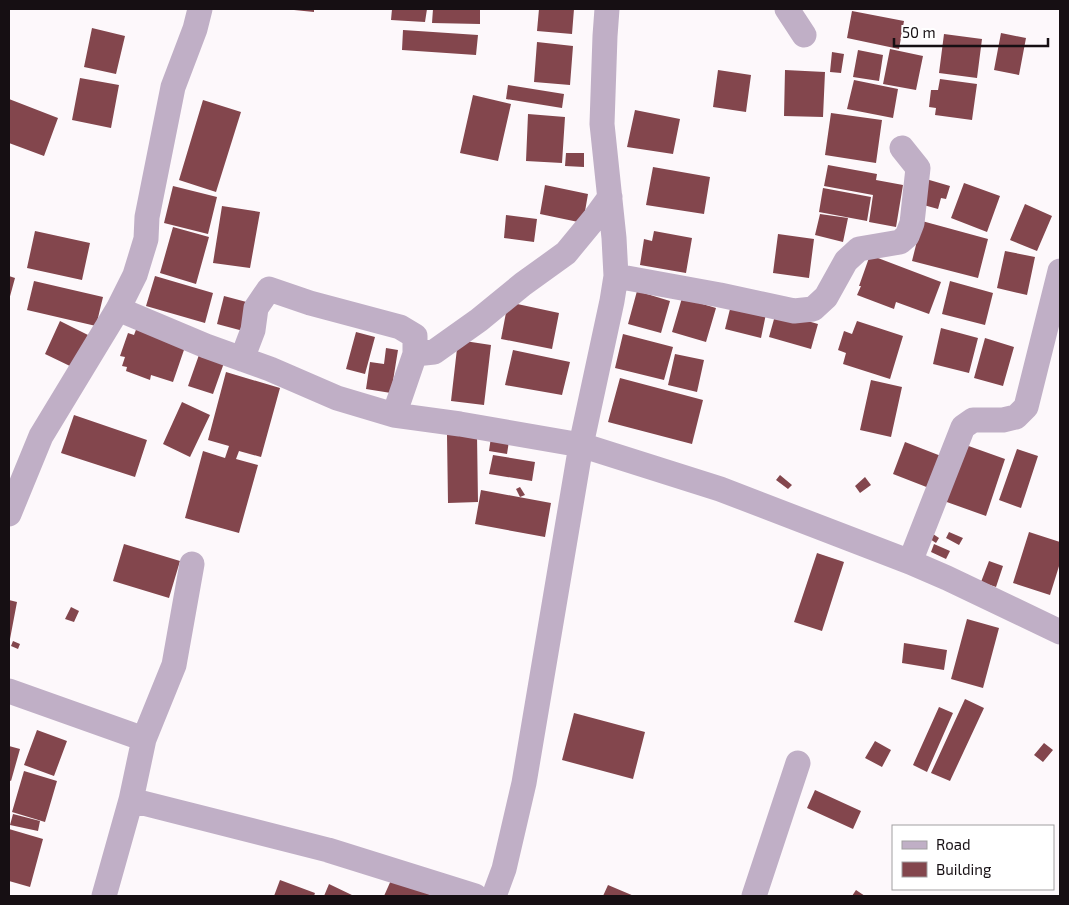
<svg xmlns="http://www.w3.org/2000/svg" width="1069" height="905" font-family="'Exo 2',sans-serif">
<style>
.building{fill:#83464d}
.lines{fill:none;stroke-linecap:round;stroke-linejoin:round}
.minor{stroke:#c0afc6;stroke-width:25}
</style>
<rect width="100%" height="100%" fill="#fdf8fb"/>
<path class="building" d="M294,9H314V12L294,10Z
M392,9H427L425,22L391,20Z
M433,9H480V24L432,23Z
M539,9H574L572,34L537,31Z
M852,11L904,21L899,49L847,38Z
M92,28L125,36L116,74L84,67Z
M403,30L478,35L476,55L402,50Z
M1001,33L1026,38L1019,75L994,70Z
M944,34L982,39L977,78L939,73Z
M537,42L573,46L570,85L534,82Z
M890,49L923,56L916,90L883,84Z
M858,50L883,55L879,81L853,77Z
M832,52L844,54L841,73L830,72Z
M718,70L751,75L746,112L713,107Z
M785,70L825,72L823,117L784,116Z
M80,78L119,85L111,128L72,120Z
M940,79L977,84L972,120L935,115L936,108L929,107L931,90H938Z
M854,80L898,89L893,118L847,109Z
M508,85L564,94L562,108L506,99Z
M473,95L511,104L498,161L460,153Z
M9,99L58,118L44,156L9,143Z
M203,100L241,112L216,192L179,180Z
M635,110L680,119L673,154L627,147Z
M831,113L882,120L876,163L825,155Z
M528,114L565,117L562,163L526,161Z
M566,153H584V167L565,166Z
M828,165L877,174L876,180L903,185L896,227L869,222L873,195L824,186Z
M653,167L710,177L704,214L646,205Z
M926,179L950,186L946,199L941,198L938,209L920,204Z
M964,183L1000,196L987,232L951,218Z
M545,185L588,194L583,223L540,214Z
M173,186L217,197L208,234L164,223Z
M823,188L871,197L867,221L819,212Z
M1025,204L1052,216L1037,251L1010,240Z
M222,206L260,212L250,268L213,263Z
M820,214L848,218L843,242L815,235Z
M506,215L537,219L534,242L504,238Z
M922,221L988,239L978,278L912,261Z
M173,227L209,237L196,284L160,273Z
M35,231L90,243L82,280L27,268Z
M654,231L692,238L686,273L640,265L644,239L652,241Z
M778,234L814,239L809,278L773,273Z
M1005,251L1035,257L1027,295L997,288Z
M870,255L941,282L929,314L896,302L894,309L857,295L861,286H859Z
M9,276L15,278L9,300Z
M155,276L213,293L205,323L146,306Z
M34,281L103,297L96,326L27,310Z
M950,281L993,293L985,325L942,314Z
M637,291L670,301L661,333L628,324Z
M224,296L254,304L247,332L217,324Z
M682,298L716,308L706,342L672,332Z
M732,301L767,309L761,338L725,329Z
M508,302L559,313L552,349L501,339Z
M776,312L818,324L811,349L769,337Z
M60,321L88,335L72,367L45,354Z
M857,321L903,336L890,379L843,364L846,353L838,350L844,331L852,334Z
M137,327L186,344L173,382L151,375L150,380L126,371L127,367L122,366L125,357L120,356L128,333L134,335Z
M941,328L978,338L969,373L933,364Z
M356,332L375,337L365,374L346,369Z
M623,334L673,347L664,380L615,368Z
M985,338L1014,347L1003,386L974,378Z
M458,340L491,345L484,405L451,401Z
M386,348L398,350L391,393L366,389L370,362L384,364Z
M513,350L570,362L562,395L505,385Z
M200,352L225,360L213,394L188,386Z
M675,354L704,360L697,392L668,385Z
M226,372L280,388L261,457L239,451L236,459L258,465L239,533L185,518L203,451L225,458L229,446L208,440Z
M620,378L703,400L692,444L608,422Z
M871,380L902,387L891,437L860,430Z
M182,402L210,415L190,457L163,444Z
M74,415L147,440L135,477L61,453Z
M447,435H477L478,502L448,503Z
M491,437L509,441L507,454L489,451Z
M905,442L941,456L929,488L893,474Z
M963,444L1005,459L986,516L944,501Z
M1017,449L1038,456L1021,508L999,500Z
M493,455L535,462L532,481L489,474Z
M780,475L792,485L788,489L776,480Z
M865,477L871,485L860,493L855,486Z
M520,487L525,495L520,497L516,489Z
M481,490L551,503L545,537L475,524Z
M949,532L963,538L959,545L946,538Z
M1029,532L1060,542V563L1050,595L1013,583Z
M933,534L939,538L936,543L930,539Z
M124,544L180,561L169,598L113,581Z
M934,544L950,551L946,559L931,552Z
M817,553L844,562L822,631L794,622Z
M989,561L1003,566L996,587L981,582Z
M9,600L17,602L10,639H9Z
M71,607L79,611L74,622L65,619Z
M967,619L999,628L983,688L951,679Z
M13,641L20,644L18,649L11,646Z
M904,643L947,650L944,670L902,663Z
M965,699L984,708L950,781L931,773Z
M939,707L953,713L927,772L913,765Z
M574,713L645,732L633,779L562,760Z
M37,730L67,741L54,776L24,765Z
M875,741L891,750L882,767L865,758Z
M1044,743L1053,750L1043,762L1034,755Z
M9,746L20,749L11,781L9,780Z
M24,771L57,781L45,822L12,812Z
M815,790L861,811L853,829L807,808Z
M13,814L40,821L38,831L10,825Z
M9,829L43,839L30,887L9,881Z
M392,878L433,896H384Z
M280,880L315,893L314,896H274Z
M329,884L354,896H324Z
M608,885L634,896H603Z
M856,890L865,896H852Z"/>
<g class="lines">
<path class="minor" d="M787,9L804,35
M616,276L720,295L794,311L813,309L826,297L846,261L859,249L900,242L907,236L912,223L918,168L902,148
M118,309L206,346L270,369L337,398L394,415L460,424L581,445L720,489L910,562L947,578L1060,632
M415,354L434,352L479,320L523,284L566,253L594,219L610,197
M242,359L253,330L256,308L269,289L310,303L400,327L415,336V354L394,415
M9,514L41,436L118,309L135,275L146,239L147,217L173,87L195,29L200,9
M910,562L963,427L973,420H1003L1016,417L1026,407L1060,271
M9,691L144,739L131,800L328,850L475,896
M144,739L174,665L192,564
M104,896L131,800
M494,896L504,869L524,783L581,445L612,301L616,276L614,238L602,124L605,36L607,9
M754,896L798,763"/>
</g>
<rect width="1069" height="905" fill="none" stroke="#160f13" stroke-width="20"/>
<rect x="892" y="825" width="162" height="65" fill="#ffffff" stroke="#a29fa1"/>
<rect x="902" y="841" width="25" height="8" fill="#c0afc6" stroke="#a29fa1"/>
<text x="936" y="850" font-size="15" fill="#160f13">Road</text>
<rect x="902" y="862" width="25" height="15" fill="#83464d" stroke="#a29fa1"/>
<text x="936" y="875" font-size="15" fill="#160f13">Building</text>
<path d="M894 38v8h154v-8" fill="none" stroke="#160f13" stroke-width="2.5"/>
<text x="902" y="38" font-size="15" fill="#160f13" stroke="#ffffff" stroke-width="4" paint-order="stroke">50 m</text>
</svg>
